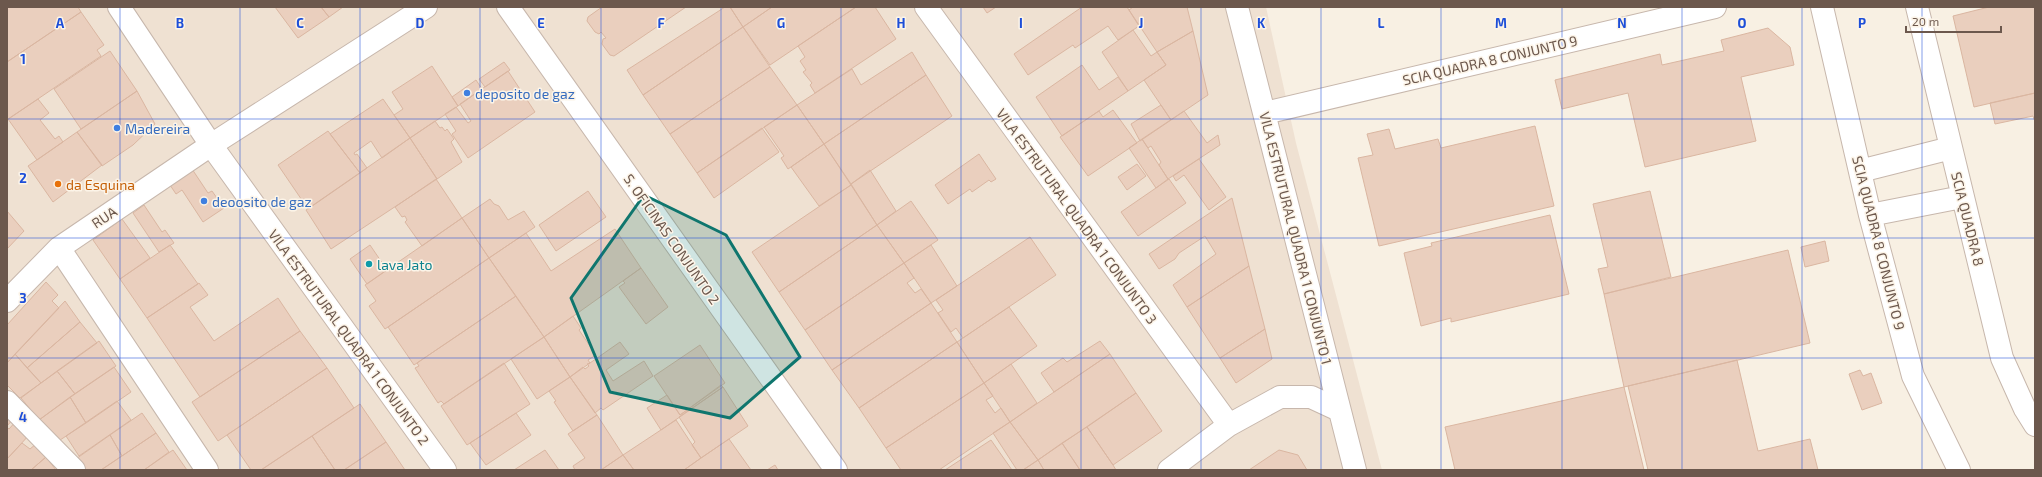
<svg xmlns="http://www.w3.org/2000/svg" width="2042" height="477" font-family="'Exo 2',sans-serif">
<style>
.residential{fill:#efe1d2}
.building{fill:#eacfbe;stroke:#dab6a1}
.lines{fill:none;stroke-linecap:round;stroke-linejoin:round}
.minor-casing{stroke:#c7b7ac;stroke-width:24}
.minor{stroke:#fff;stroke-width:22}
.marked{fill:#0f766e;fill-opacity:0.2;stroke:#0f766e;stroke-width:3;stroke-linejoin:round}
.grid{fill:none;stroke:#1d4ed8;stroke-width:1;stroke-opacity:0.55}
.shop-dot{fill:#3f7fe0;stroke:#fcf4e8;stroke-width:1.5}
.food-dot{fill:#e8710a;stroke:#fcf4e8;stroke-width:1.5}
.culture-dot{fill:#0f9aa8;stroke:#fcf4e8;stroke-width:1.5}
.labels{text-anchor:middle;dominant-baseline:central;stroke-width:3;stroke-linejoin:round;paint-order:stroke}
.street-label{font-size:14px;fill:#6c584d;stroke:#fcf4e8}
.shop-label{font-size:14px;fill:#366cbe;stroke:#fcf4e8;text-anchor:start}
.food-label{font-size:14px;fill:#c56008;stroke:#fcf4e8;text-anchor:start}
.culture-label{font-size:14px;fill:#0d838f;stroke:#fcf4e8;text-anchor:start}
.grid-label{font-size:13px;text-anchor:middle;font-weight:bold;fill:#1d4ed8;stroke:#fcf4e8;stroke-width:3;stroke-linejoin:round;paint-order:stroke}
</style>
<rect width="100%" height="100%" fill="#f8f0e3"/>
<path class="residential" d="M7,7H1266L1296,143L1382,470H7Z"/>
<path class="building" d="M7,7H78L81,12L7,62Z
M275,7H321L329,17L298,38Z
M321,7H343L329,17Z
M602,7H686L614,56L610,55L602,44L603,39L606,38L601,32L599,34L595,32L587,21L588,17Z
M725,7H730L743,27L643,95L627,70Z
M730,7H772L743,27Z
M772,7H856L770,65L743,27Z
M856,7H875L896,39L815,93L810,85L812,83L803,72L806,70L800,61L805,57L798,46Z
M983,7H996L987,13Z
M1082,7H1127L1139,26L1118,40L1108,26L1075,48L1073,45L1028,75L1014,54Z
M1133,7H1187L1193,31L1157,52L1129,10Z
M1989,7H2035V93L1974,107L1953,16Z
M81,12L104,45L97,50L101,56L7,120V62Z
M743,27L770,67L670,134L643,95Z
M1768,28L1790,47L1794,65L1741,77L1756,141L1645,167L1628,93L1562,109L1555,80L1660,54L1662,65L1724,51L1721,40Z
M1133,30L1151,56L1157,52L1166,65L1128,91L1102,52Z
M1193,31L1208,95L1171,120L1144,80L1166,65L1157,52Z
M110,51L137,91L81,129L54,89Z
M912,52L926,75L824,144L797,105L852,69L861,85Z
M504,62L510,70L485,87L479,79Z
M1082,65L1099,90L1118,77L1128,91L1062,136L1036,97Z
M432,66L458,106L410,138L394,115L403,109L392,92Z
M770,67L797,105L697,173L670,134Z
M508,71L535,112L468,158L452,134L456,131L445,114L456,107L468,123L471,121L460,104Z
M926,75L952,116L851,184L824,144Z
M476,80L482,89L458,106L452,97Z
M137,91L155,124L133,145L102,166L77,132Z
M2035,93V122L2033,116L1995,124L1990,103Z
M38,99L49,113L40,120L55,139L59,136L63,142L37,160L8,119Z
M383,99L410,138L382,158L371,141L354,153L355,155L357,154L367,168L360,173L330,134Z
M797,105L824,144L788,169L781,158L784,156L764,127Z
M1161,105L1171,120L1140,141L1131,124Z
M1113,110L1137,143L1088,176L1060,137L1099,111L1103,117Z
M1184,111L1207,143L1218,135L1220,145L1168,179L1159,165L1161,162L1151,146L1148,148L1142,139Z
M435,121L440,128L442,127L445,131L447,129L454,139L451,142L462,162L437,179L410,138Z
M1535,126L1554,206L1379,246L1358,158L1373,155L1367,134L1389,129L1395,149L1438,139L1441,148Z
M762,128L779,152L714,198L697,173Z
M328,131L360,173L308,209L278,165Z
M77,132L102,165L53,202L28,166Z
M410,138L437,179L331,249L306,210Z
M1142,139L1168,179L1156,188L1129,148Z
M824,144L851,185L819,206L791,167Z
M979,154L996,179L991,182L989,180L972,192L970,189L948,204L935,185Z
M1199,159L1226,197L1209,210L1184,175L1176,181L1173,176Z
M1137,164L1146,176L1127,190L1118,177Z
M192,169L208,193L212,191L224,208L203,222L182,190L176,194L170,185Z
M870,170L896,211L877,225L851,184Z
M436,179L462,218L422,246L405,222L407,220L405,216L402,217L395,207Z
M1169,179L1186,203L1138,236L1121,212Z
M851,185L877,225L779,292L752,252Z
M588,191L606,217L556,251L539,225Z
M1650,191L1671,277L1604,294L1598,269L1608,267L1593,204Z
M1232,198L1249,266L1187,307L1173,285L1216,254L1205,236L1179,253L1175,259L1159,269L1149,254Z
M490,199L494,204L499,206L508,220L524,211L535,227L489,258L462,218Z
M911,201L938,240L904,263L877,225Z
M144,205L162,232L165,230L174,243L159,252L133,213Z
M7,211L24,231L7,249Z
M1550,215L1569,294L1451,322V318L1421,326L1404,253L1432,246L1431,243Z
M462,218L489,258L385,329L369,306L376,301L365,285Z
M122,219L150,258L120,279L93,240Z
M877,225L904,263L805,330L779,292Z
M615,229L641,268L544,337L489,258L526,233L551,271Z
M1030,237L1056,275L963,338L956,328L951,332L938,313L943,310L936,300Z
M1825,241L1829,261L1805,267L1801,247Z
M170,245L198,284L147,318L120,279Z
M370,245L387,270L367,284L350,259Z
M931,245L957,286L931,303L904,263Z
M1788,250L1810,343L1624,387L1604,294Z
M489,258L516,296L414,365L388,327Z
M904,263L914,278L907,283L915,293L921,289L931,303L832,370L805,330Z
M1249,266L1265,329L1220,358L1187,307Z
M641,268L668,307L646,324L619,287L625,283L623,281Z
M46,282L58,295L52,301L59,308L7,363V325Z
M199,283L208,295L190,307L214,341L278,298L300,331L200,397L147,318Z
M516,296L544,337L444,404L441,401L438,403L415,368L419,366L417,363Z
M65,301L80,322L27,368L15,354Z
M931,303L957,342L859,408L832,370Z
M1009,307L1037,346L984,383L957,342Z
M573,316L581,328L579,330L596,355L588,360L590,363L570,377L544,337Z
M80,322L97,343L41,383L27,368Z
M1265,329L1272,359L1236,383L1220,358Z
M300,331L327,368L218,441L192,402Z
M544,337L570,377L537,399L511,359Z
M99,341L116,366L75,394L57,371Z
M1100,341L1110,354L1054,392L1041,373L1063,358L1067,362Z
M620,342L629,354L606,370L613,381L644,361L653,376L603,410L601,408L595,413L570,377L583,367L585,369L589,366L587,364L590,363Z
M957,342L984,383L886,448L859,408Z
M700,345L725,383L680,415L654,376Z
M15,354L41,383L20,398L7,385V363Z
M1110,354L1136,393L1038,460L1010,422Z
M1737,360L1758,451L1810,439L1818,470H1648L1628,386Z
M504,363L530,404L467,445L441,406Z
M1011,364L1037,403L1010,422L984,383Z
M114,367L131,392L86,423L70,397Z
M327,368L354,408L261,470H251L227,435Z
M1860,370L1863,376L1871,373L1882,403L1862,410L1849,374Z
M57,371L75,394L39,420L21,398Z
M570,377L597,415L573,431L554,402L556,401L549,391Z
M984,383L993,396L986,400L995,413L1001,408L1010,422L939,470H901L886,448Z
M721,385L723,387L661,430L647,408L667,395L680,415Z
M723,387L748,426L701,458L692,445L695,442L679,417Z
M1624,387L1644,470H1455L1445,427Z
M1136,393L1162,431L1113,465L1087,427Z
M70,397L86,423L57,442L39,420Z
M117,401L131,420L79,456L66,436Z
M360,404L386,442L344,470H335L312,436Z
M142,413L156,433L122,456L110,435Z
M516,413L531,435L486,465L470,443Z
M7,414L14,418L7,426Z
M597,415L623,455L601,470H575L573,466L585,458L568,434Z
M17,420L30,434L7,459V427L9,429Z
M676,420L701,458L684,470H634L623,455Z
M1010,422L1038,460L1023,470H1017L993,433Z
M1087,427L1113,465L1116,470H1080L1062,443Z
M156,433L169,452L144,470H101Z
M110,435L122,456L101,470H78L73,461Z
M312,436L335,470H261Z
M729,439L751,470H684L701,458Z
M991,440L1012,470H945Z
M386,442L405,470H344Z
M22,443L30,449L36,444L46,457L31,470H7V459Z
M1062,443L1080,470H1044L1038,460Z
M173,450L187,470H144L170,452Z
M545,450L559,470H514Z
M1279,450L1298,455L1307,470H1249Z
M623,455L634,470H601Z
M46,457L56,470H31Z
M1038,460L1044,470H1023Z
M775,465L778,470H767Z"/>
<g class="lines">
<g class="minor-casing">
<path id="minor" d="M119,7L211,145L445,470
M508,7L836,470
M926,7L1229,425
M1237,7L1355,470
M1822,7L1870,215L1913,376L1959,470
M1917,7L2002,358L2025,409L2035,425
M1265,113L1715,7
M1860,171L1951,148
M1870,215L1962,197
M59,248L207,470
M7,301L59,248L211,145L426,7
M7,402L74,470
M1169,470L1229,425L1280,397H1311L1339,410"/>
</g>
<use href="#minor" class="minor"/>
</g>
<path class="marked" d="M644,195L726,235L800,357L730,418L610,392L571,298Z"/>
<path class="grid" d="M120,7V470M240,7V470M360,7V470M480,7V470M601,7V470M721,7V470M841,7V470M961,7V470M1081,7V470M1201,7V470M1321,7V470M1441,7V470M1562,7V470M1682,7V470M1802,7V470M1922,7V470M7,119H2035M7,238H2035M7,358H2035"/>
<g class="shop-dot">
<circle cx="467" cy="93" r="4"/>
<circle cx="117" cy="128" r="4"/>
<circle cx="204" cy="201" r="4"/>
</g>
<circle class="food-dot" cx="58" cy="184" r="4"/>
<circle class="culture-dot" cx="369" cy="264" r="4"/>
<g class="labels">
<g class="street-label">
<text transform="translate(1490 60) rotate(-13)">SCIA QUADRA 8 CONJUNTO 9</text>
<text transform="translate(1077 216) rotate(54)">VILA ESTRUTURAL QUADRA 1 CONJUNTO 3</text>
<text transform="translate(104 217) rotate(-34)">RUA</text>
<text transform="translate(1968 219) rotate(76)">SCIA QUADRA 8</text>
<text transform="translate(1296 238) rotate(76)">VILA ESTRUTURAL QUADRA 1 CONJUNTO 1</text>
<text transform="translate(672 239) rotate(55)">S. OFICINAS CONJUNTO 2</text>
<text transform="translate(1879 243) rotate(76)">SCIA QUADRA 8 CONJUNTO 9</text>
<text transform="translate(349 337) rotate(54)">VILA ESTRUTURAL QUADRA 1 CONJUNTO 2</text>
</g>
<g class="shop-label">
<text x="475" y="93">deposito de gaz</text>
<text x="125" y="128">Madereira</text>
<text x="212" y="201">deoosito de gaz</text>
</g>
<g class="food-label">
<text x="66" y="184">da Esquina</text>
</g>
<g class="culture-label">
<text x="377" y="264">lava Jato</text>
</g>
</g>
<g class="grid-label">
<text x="60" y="28">A</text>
<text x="180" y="28">B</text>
<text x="300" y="28">C</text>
<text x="420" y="28">D</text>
<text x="541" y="28">E</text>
<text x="661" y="28">F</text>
<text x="781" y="28">G</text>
<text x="901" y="28">H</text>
<text x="1021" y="28">I</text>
<text x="1141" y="28">J</text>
<text x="1261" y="28">K</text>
<text x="1381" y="28">L</text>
<text x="1501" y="28">M</text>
<text x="1622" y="28">N</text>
<text x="1742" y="28">O</text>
<text x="1862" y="28">P</text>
<text x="23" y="64">1</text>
<text x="23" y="183">2</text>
<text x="23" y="303">3</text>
<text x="23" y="422">4</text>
</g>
<rect width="2042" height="477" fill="none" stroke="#6c584d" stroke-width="16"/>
<path d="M1906 26v6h95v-6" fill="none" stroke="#6c584d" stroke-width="2"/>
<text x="1912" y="26" font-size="12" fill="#6c584d" stroke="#fcf4e8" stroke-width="3" paint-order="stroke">20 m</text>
</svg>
